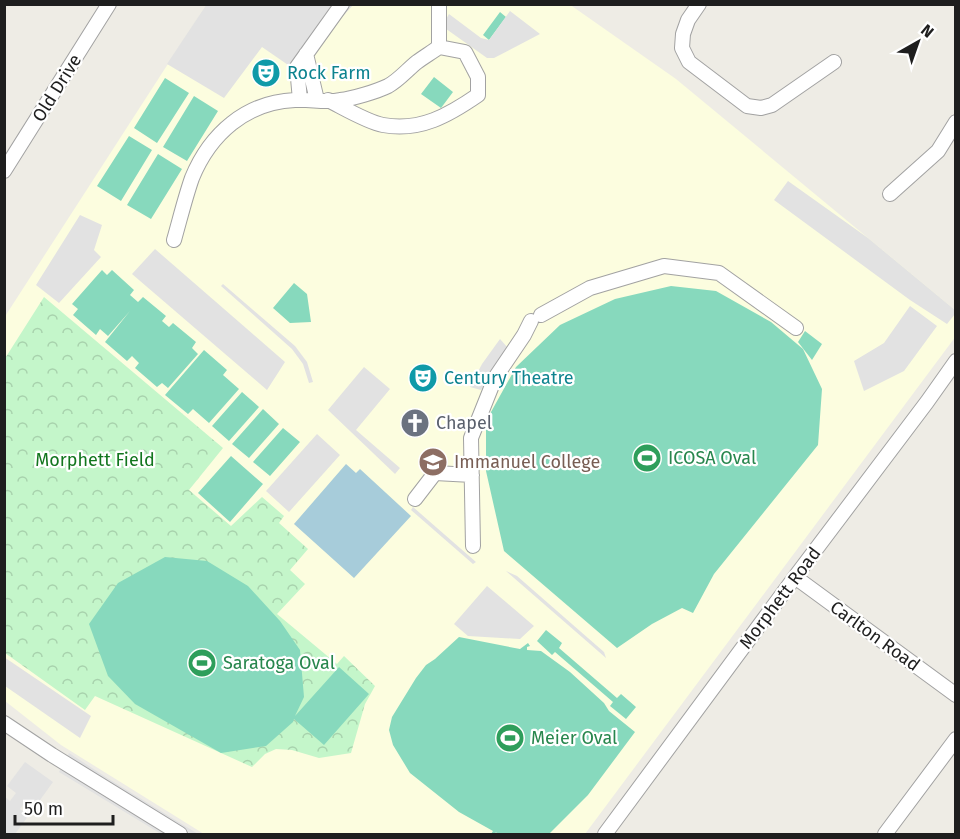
<svg xmlns="http://www.w3.org/2000/svg" width="960" height="839" font-family="'Fira Sans',sans-serif">
<style>
.education{fill:#fcfddf}
.park{fill:url(#park-crowns)}
.pitch{fill:#87d9bd}
.parking{fill:#e2e2e2}
.water{fill:#a7ccda}
.lines{fill:none;stroke-linecap:round;stroke-linejoin:round}
.minor-casing{stroke:#a2a2a2;stroke-width:16}
.minor{stroke:#fff;stroke-width:14}
.labels{text-anchor:middle;dominant-baseline:central;stroke-width:4.5;stroke-linejoin:round;paint-order:stroke}
.culture-label{font-size:18px;fill:#0d838f;stroke:#fff;text-anchor:start}
.street-label{font-size:18px;fill:#1e1e1e;stroke:#fff}
.worship-label{font-size:18px;fill:#5b616d;stroke:#fff;text-anchor:start}
.leisure-label{font-size:18px;fill:#27864d;stroke:#fff;text-anchor:start}
.park-label{font-size:18px;fill:#12761e;stroke:#fff}
.education-label{font-size:18px;fill:#785e54;stroke:#fff;text-anchor:start}
</style>
<defs>
<pattern id="park-crowns" width="20" height="18" patternUnits="userSpaceOnUse" patternTransform="scale(1.5)"><rect width="20" height="18" fill="#c4f6ca"/><path d="M2 6a3 3 0 1 1 6 0M12 15a3 3 0 1 1 6 0" fill="none" stroke="#a8d2ad"/></pattern>
</defs>
<rect width="100%" height="100%" fill="#eeece5"/>
<path class="education" d="M569,4L676,79L955,310L956,336L585,834H204L61,745L5,701L4,318L206,5Z"/>
<path class="park" d="M44,297L223,448L189,490L231,526L262,497L284,516L279,523L308,549L290,570L305,584L277,614L337,664L344,656L375,686L365,704L351,753L319,758L292,750L276,749L265,754L252,767L95,696L85,710L5,653L4,360Z"/>
<path class="pitch" d="M500,12L506,17L489,40L483,35Z
M434,77L453,92L441,108L421,94Z
M165,78L189,93L157,143L134,128Z
M194,96L218,111L187,161L163,147Z
M129,136L152,150L121,201L97,186Z
M158,154L182,169L151,219L127,205Z
M102,270L107,275L112,270L134,290L130,295L138,302L143,297L166,316L162,321L169,327L173,323L196,342L192,348L198,354L168,388L162,383L157,387L135,368L139,363L132,356L127,361L105,342L130,311L108,336L100,329L96,335L73,315L78,309L72,304Z
M294,283L307,294L311,322L290,323L273,308Z
M671,286L716,291L771,322L803,349L822,389L818,445L714,574L693,613L682,608L652,624L617,648L504,551L486,471V421L516,367L560,325L615,299Z
M805,331L822,344L812,360L798,342Z
M204,350L227,370L223,375L239,389L209,423L193,409L188,414L165,395Z
M242,392L259,407L229,441L212,426Z
M263,409L279,424L249,458L232,444Z
M283,428L300,442L270,476L253,462Z
M231,456L263,484L230,522L198,493Z
M165,557L207,561L248,586L280,621L300,650L304,697L295,716L339,667L369,694L324,745L294,719L293,722L266,746L221,753L135,704L108,676L89,624L118,583Z
M546,630L562,643L559,648L617,698L621,694L636,707L626,719L610,706L613,702L555,652L552,655L537,641Z
M459,637L520,649L528,643L530,646L527,647V650L541,651L570,672L604,703L609,711L635,732L588,795L549,834H499L495,832L497,834H491L493,831L459,812L410,773L393,745L389,730L392,717L416,678L426,665L435,659Z"/>
<path class="parking" d="M206,5H353L326,35L291,67L262,47L224,98L167,64Z
M510,11L540,34L494,58H487L442,26L449,14L481,38L489,40Z
M788,181L868,238L955,310V314L947,324L910,300L774,200Z
M80,215L102,225L94,250L101,257L59,303L36,285Z
M155,249L285,362L267,390L132,274Z
M223,284L295,346L307,362L313,382L309,383L303,364L292,349L221,286Z
M910,306L937,326L904,371L864,391L854,361L884,343Z
M500,339L508,348L481,390L470,387L482,364Z
M364,367L390,389L356,430L400,468L395,474L328,410Z
M317,434L340,455L289,512L266,491Z
M413,507L476,562L473,564L411,510Z
M506,571L517,576L604,652L606,658Z
M487,586L534,626L520,639L468,636L454,624Z
M4,657L91,716L80,738L5,686Z
M69,753L109,779L198,834H191L146,807L67,757Z
M25,762L53,782L35,807L26,801L20,809L29,815L15,834H5V797L10,801L16,793L7,786Z
M61,768L170,834H161L59,772Z"/>
<path class="water" d="M346,464L356,473L360,469L411,516L354,578L294,524Z"/>
<g class="lines">
<g class="minor-casing">
<path id="minor" d="M439,4V47
M699,4L688,20L683,34L682,48L689,62L747,106L761,108L772,105L834,62
M306,54L317,100
M300,100L297,67L342,4
M4,171L109,4
M890,194L938,151L956,122
M174,240C180,219 185,198 192,178C210,134 246,102 295,100C310,99 326,103 340,100C352,99 378,91 388,86C399,80 407,70 417,62C424,57 432,52 439,47L465,52L478,77V95C449,115 420,132 383,125C367,122 344,108 328,100
M541,315L590,288L664,266L719,273L796,328
M415,499L435,473L472,475
M473,546L471,438L495,378L524,335L531,321
M795,577L956,695
M4,723L52,755L180,834
M605,834L795,577L927,402L956,361
M885,834L956,739"/>
</g>
<use href="#minor" class="minor"/>
</g>
<defs>
<g id="theatre-disc" transform="scale(1.5)"><circle r="9.5" fill="#0f9aa8" stroke="#fff"/><path d="M-5-5.5Q0-4 5-5.5V0Q5 5 0 6Q-5 5-5 0ZM-3.3-2.5H-1v1.5H-3.3ZM1-2.5H3.3v1.5H1ZM-2.8 1Q0 5.5 2.8 1Z" fill="#fff"/></g>
<g id="church-disc" transform="scale(1.5)"><circle r="9.5" fill="#6b7280" stroke="#fff"/><path d="M-1.2-6h2.4v3.5h3.3v2.4h-3.3V6h-2.4V-.1h-3.3v-2.4h3.3Z" fill="#fff"/></g>
<g id="stadium-disc" transform="scale(1.5)"><circle r="9.5" fill="#2e9e5b" stroke="#fff"/><path d="M0-5a6.5 5 0 1 0 0 10a6.5 5 0 1 0 0-10ZM-3.5-1.8h7v3.6h-7Z" fill="#fff"/></g>
<g id="school-disc" transform="scale(1.5)"><circle r="9.5" fill="#8d6e63" stroke="#fff"/><path d="M0-5L7-2L0 1L-7-2ZM-4 1L0 2.5L4 1V4Q0 6-4 4Z" fill="#fff"/></g>
</defs>
<g fill-rule="evenodd">
<use href="#theatre-disc" x="266" y="73"/>
<use href="#theatre-disc" x="423" y="378"/>
<use href="#church-disc" x="415" y="423"/>
<use href="#stadium-disc" x="647" y="458"/>
<use href="#school-disc" x="433" y="462"/>
<use href="#stadium-disc" x="202" y="663"/>
<use href="#stadium-disc" x="510" y="738"/>
</g>
<g class="labels">
<g class="culture-label">
<text x="287" y="73">Rock Farm</text>
<text x="444" y="378">Century Theatre</text>
</g>
<g class="street-label">
<text transform="translate(57 88) rotate(-58)">Old Drive</text>
<text transform="translate(780 598) rotate(-53)">Morphett Road</text>
<text transform="translate(875 636) rotate(36)">Carlton Road</text>
</g>
<g class="worship-label">
<text x="436" y="423">Chapel</text>
</g>
<g class="leisure-label">
<text x="668" y="458">ICOSA Oval</text>
<text x="223" y="663">Saratoga Oval</text>
<text x="531" y="738">Meier Oval</text>
</g>
<g class="park-label">
<text x="95" y="460">Morphett Field</text>
</g>
<g class="education-label">
<text x="454" y="462">Immanuel College</text>
</g>
</g>
<rect width="960" height="839" fill="none" stroke="#1e1e1e" stroke-width="12"/>
<g transform="translate(918 42) rotate(40)" stroke="#ffffff" stroke-width="4.5" paint-order="stroke">
<path d="M0-4.5L10 22L0 15L-10 22Z" fill="#1e1e1e"/>
<text y="-9" font-size="16" font-weight="bold" text-anchor="middle" fill="#1e1e1e">N</text>
</g>
<path d="M15 815v9h98v-9" fill="none" stroke="#1e1e1e" stroke-width="3"/>
<text x="24" y="815" font-size="18" fill="#1e1e1e" stroke="#ffffff" stroke-width="4.5" paint-order="stroke">50 m</text>
</svg>
